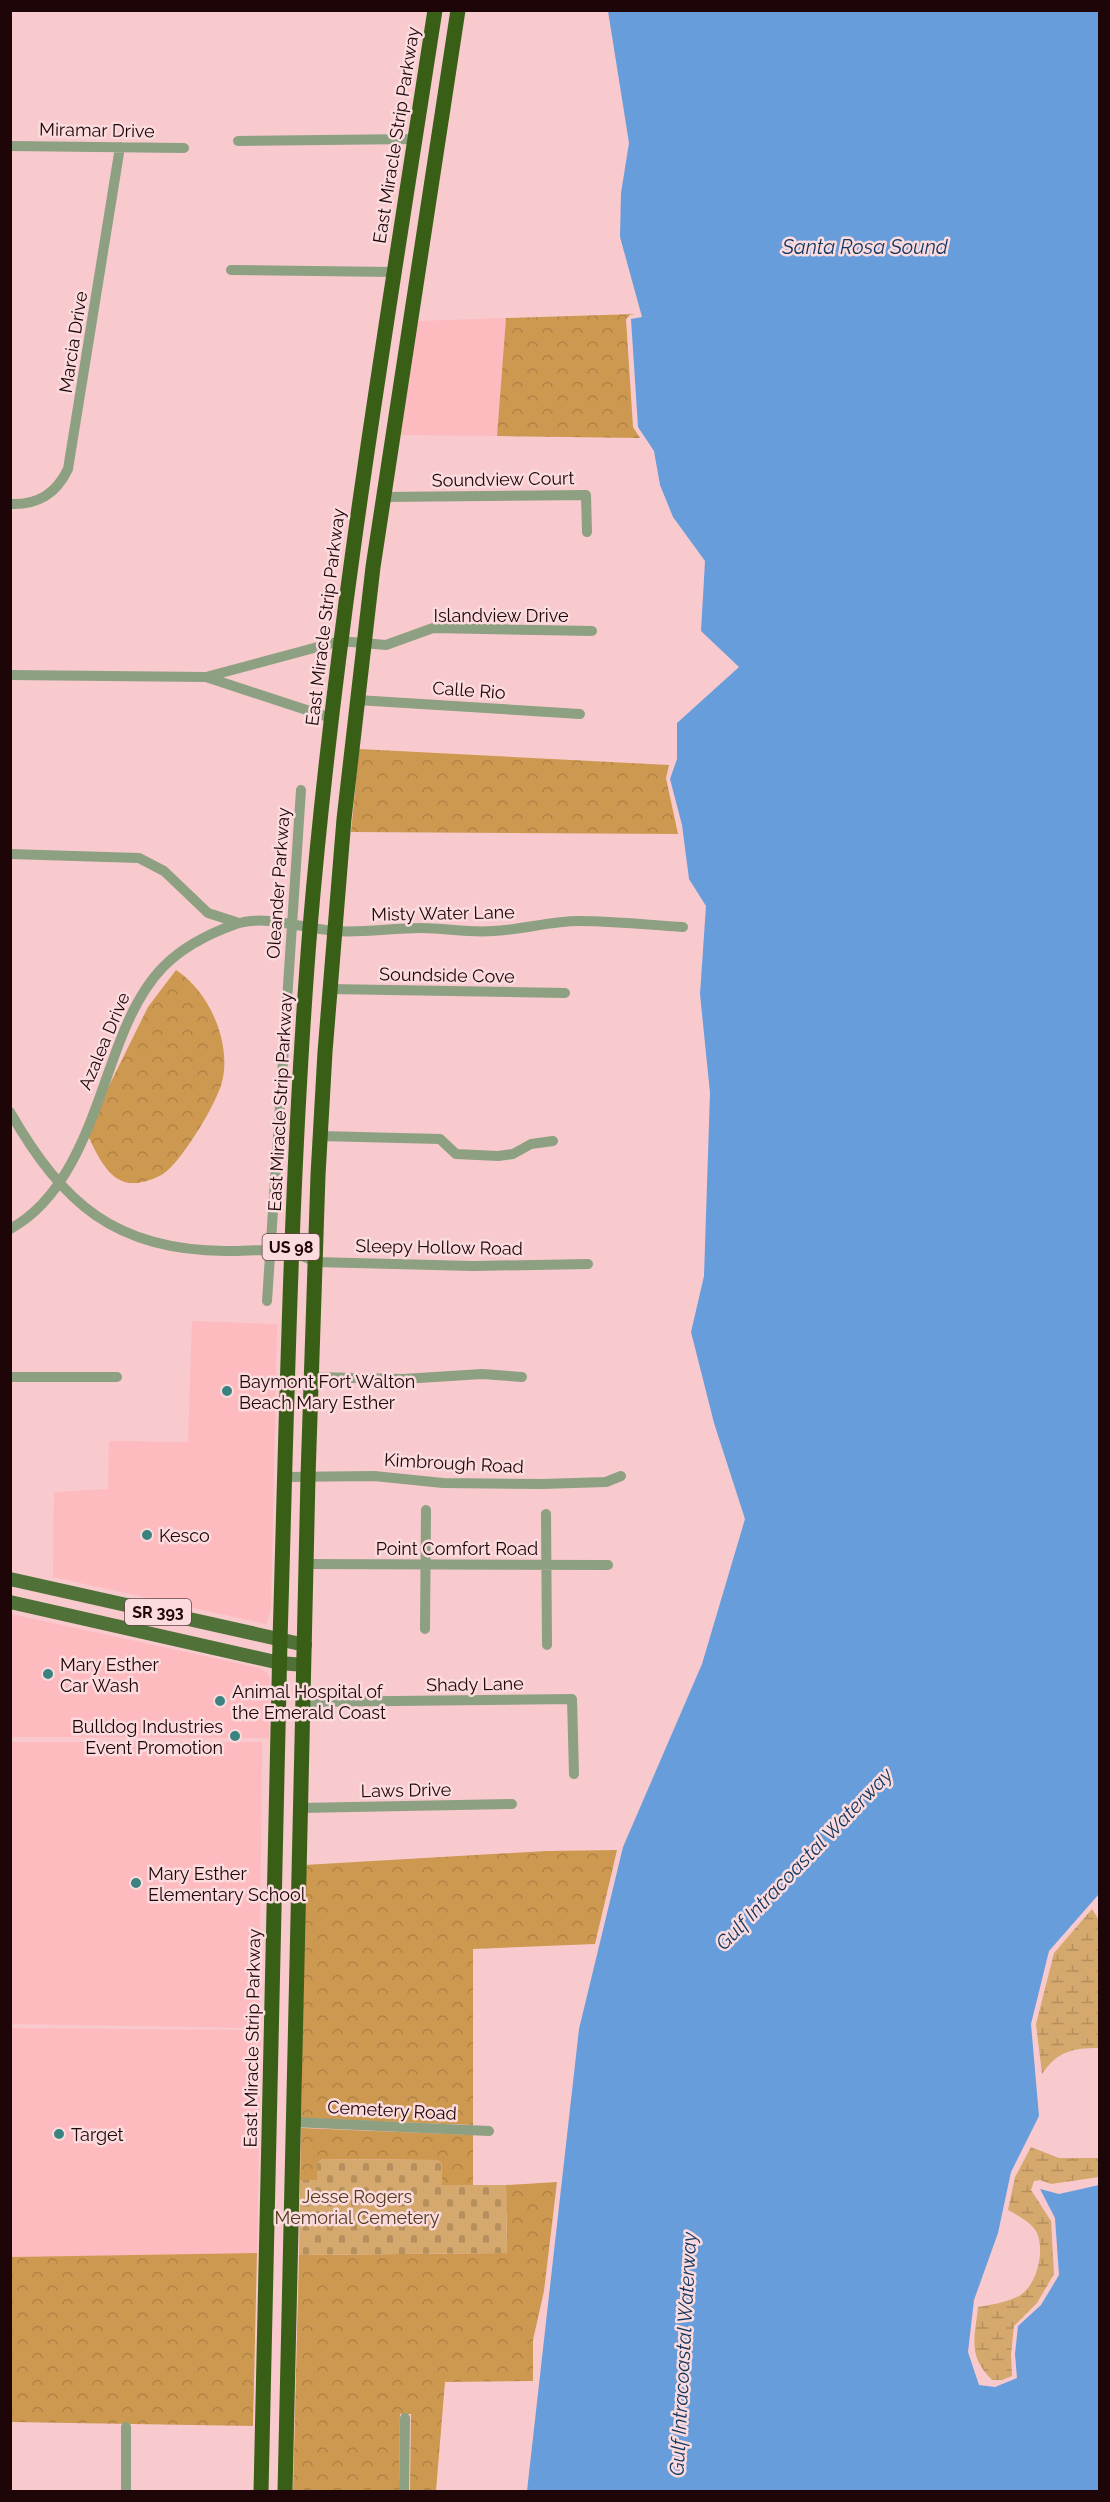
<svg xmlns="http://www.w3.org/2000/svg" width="1110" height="2502" font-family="Raleway,sans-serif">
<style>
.built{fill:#fdbabf}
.forest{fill:url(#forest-crowns)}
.wetland{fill:url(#wetland-marsh)}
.cemetery{fill:url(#cemetery-stones)}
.water{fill:#689ddb}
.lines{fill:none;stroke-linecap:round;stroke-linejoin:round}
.minor{stroke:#8da081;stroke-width:10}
.major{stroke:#507137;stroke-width:14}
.highway{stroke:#395f17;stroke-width:15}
.poi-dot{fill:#3a8381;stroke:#fbdbdd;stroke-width:2}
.labels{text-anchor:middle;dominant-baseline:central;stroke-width:5;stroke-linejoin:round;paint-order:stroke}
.shield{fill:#fbdbdd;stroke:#604548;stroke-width:1.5}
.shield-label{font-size:16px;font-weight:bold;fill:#1d0508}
.street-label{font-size:18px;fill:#1d0508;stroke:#fbdbdd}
.poi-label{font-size:18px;fill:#1d0508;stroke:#fbdbdd;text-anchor:start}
.park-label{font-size:18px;fill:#503a1b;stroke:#fbdbdd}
.water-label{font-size:20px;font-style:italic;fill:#11365f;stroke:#fbdbdd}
</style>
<defs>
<pattern id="forest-crowns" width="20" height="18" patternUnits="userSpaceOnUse" patternTransform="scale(1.5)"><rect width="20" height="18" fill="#cd9951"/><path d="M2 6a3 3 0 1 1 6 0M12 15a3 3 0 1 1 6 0" fill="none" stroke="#b08245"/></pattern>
<pattern id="wetland-marsh" width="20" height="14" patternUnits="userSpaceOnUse" patternTransform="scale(1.5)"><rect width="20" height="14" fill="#d5a86e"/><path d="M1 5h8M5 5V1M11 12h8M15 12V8" fill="none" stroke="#b68f5e"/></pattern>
<pattern id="cemetery-stones" width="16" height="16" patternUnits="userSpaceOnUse" patternTransform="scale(1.5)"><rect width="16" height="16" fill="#d5a86e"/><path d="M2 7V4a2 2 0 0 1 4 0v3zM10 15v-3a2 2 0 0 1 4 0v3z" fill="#b68f5e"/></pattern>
</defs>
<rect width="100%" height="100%" fill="#f8cacd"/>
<path class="built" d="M506,318L497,436L401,435L418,321Z
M192,1321L277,1324L271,1610L266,1624L53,1577L54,1492L108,1489L109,1441L188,1442Z
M11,1614L259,1668L267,1673L270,1679L269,1738L11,1737Z
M11,1742H262L259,2028L11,2024Z
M11,2028L261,2030L257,2253L11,2257Z"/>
<path class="forest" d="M636,314L630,315L626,319L633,427L640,438L497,436L506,318Z
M359,749L669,765L666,778L678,834L351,832Z
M176,970C209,991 232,1043 222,1082C217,1103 181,1163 163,1174C151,1181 133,1187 120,1180C105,1173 95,1150 88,1136L102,1100L148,1007Z
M617,1850L595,1944L473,1949V2125L301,2118L304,1865L546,1851Z
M301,2128L473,2135V2187L442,2185V2164L437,2160L322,2159L317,2164V2180H300Z
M557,2182L544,2291L533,2340V2381L445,2382L436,2491H410L411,2414H400L399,2491L293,2492L299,2255L507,2253L506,2185Z
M257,2253L253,2426L11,2422V2257Z"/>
<path class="wetland" d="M1092,1909L1099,1920V2048C1072,2048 1058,2051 1042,2074L1036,2024L1054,1953Z
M1031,2147L1059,2158H1099V2177L1051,2184L1040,2180L1034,2181L1031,2190L1051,2221L1054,2274L1037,2303L1014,2326L1011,2354L1012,2376L1002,2380H992C967,2355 975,2338 978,2307C991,2305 1007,2302 1019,2296C1037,2286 1045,2251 1037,2233C1033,2223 1017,2215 1008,2210L1015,2177Z"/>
<path class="cemetery" d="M322,2159L437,2160L442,2164V2185H506L507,2253L299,2255L300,2180H317V2163Z"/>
<path class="water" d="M608,11H1099V1894L1049,1951L1031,2024L1039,2116L1011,2172L998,2233L974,2300L968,2352L979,2385L995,2387L1017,2378L1015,2354L1018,2326L1041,2305L1059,2275L1055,2218L1040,2189L1059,2194L1099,2185V2491H527L579,2029L623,1847L702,1664L745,1519L714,1423L691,1332L704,1276L710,1093L700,994L706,906L689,879L682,825L670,779L677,759V723L739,667L701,631L705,561L673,517L660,485L654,451L638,427L631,319L642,317L620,237L621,193L629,143Z"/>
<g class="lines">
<path class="minor" d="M238,141L415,139
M10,146L184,148
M231,270L394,272
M383,497L586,495L587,532
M10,504C38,505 56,494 68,469L120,147
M10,675L206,677L340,641L386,645L433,628L592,631
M206,677L331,718
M357,700L580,714
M10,854L139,858L164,871L208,913L239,923
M329,989L565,993
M10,1112C63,1204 115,1250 225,1251C254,1251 288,1246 315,1262L473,1266L588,1264
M320,1136L440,1139L456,1154L498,1156L513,1154L531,1144L553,1141
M10,1229C75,1194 95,1105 120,1041C144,978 171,947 236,924C265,914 305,929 335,931C363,933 392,928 421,928C445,928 469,933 493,931C522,930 550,921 579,921C613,921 649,925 683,927
M267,1301L301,790
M10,1377H117
M311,1377L403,1379L482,1374L522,1377
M284,1477L374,1476L443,1483L542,1484L606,1482L621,1476
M546,1514L547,1645
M306,1564L608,1565
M425,1629L426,1510
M303,1702L572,1699L574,1774
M300,1808L512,1804
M293,2122L489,2131
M126,2427V2492
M404,2492L405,2418"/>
<path class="major" d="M10,1579L305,1645
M10,1602L280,1663L304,1665"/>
<path class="highway" d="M261,2492C267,2208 273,1924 280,1641C287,1403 291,1165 310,928C336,620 388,316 435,10
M285,2492L308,1477L318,1175L325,1052L344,819L373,567L458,10"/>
</g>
<g class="poi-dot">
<circle cx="227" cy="1391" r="6"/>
<circle cx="147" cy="1535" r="6"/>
<circle cx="48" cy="1674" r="6"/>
<circle cx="220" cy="1701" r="6"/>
<circle cx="235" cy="1736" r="6"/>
<circle cx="136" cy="1883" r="6"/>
<circle cx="59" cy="2134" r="6"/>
</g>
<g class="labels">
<g class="shield">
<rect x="262.5" y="1234" width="57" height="26" rx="4.5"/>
<rect x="125" y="1599" width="66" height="26" rx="4.5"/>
</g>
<g class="shield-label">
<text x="291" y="1247">US 98</text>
<text x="158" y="1612">SR 393</text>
</g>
<g class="street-label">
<text transform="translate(97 130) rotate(1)">Miramar Drive</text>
<text transform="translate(396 135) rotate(-81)">East Miracle Strip Parkway</text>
<text transform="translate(73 342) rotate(-81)">Marcia Drive</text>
<text transform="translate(503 479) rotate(-1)">Soundview Court</text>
<text x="501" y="615">Islandview Drive</text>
<text transform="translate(325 617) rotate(-83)">East Miracle Strip Parkway</text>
<text transform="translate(469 690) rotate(4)">Calle Rio</text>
<text transform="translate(278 883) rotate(-86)">Oleander Parkway</text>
<text transform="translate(443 913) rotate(-1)">Misty Water Lane</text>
<text transform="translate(447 975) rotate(1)">Soundside Cove</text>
<text transform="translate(104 1041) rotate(-67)">Azalea Drive</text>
<text transform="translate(280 1102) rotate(-87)">East Miracle Strip Parkway</text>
<text transform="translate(439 1247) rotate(1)">Sleepy Hollow Road</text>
<text transform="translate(454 1463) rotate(3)">Kimbrough Road</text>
<text x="457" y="1548">Point Comfort Road</text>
<text transform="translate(475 1684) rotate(-1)">Shady Lane</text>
<text transform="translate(406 1790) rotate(-1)">Laws Drive</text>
<text transform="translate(252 2038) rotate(-89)">East Miracle Strip Parkway</text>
<text transform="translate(392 2110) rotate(3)">Cemetery Road</text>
</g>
<g class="poi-label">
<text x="239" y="1381">Baymont Fort Walton<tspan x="239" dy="21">Beach Mary Esther</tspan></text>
<text x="159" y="1535">Kesco</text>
<text x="60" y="1664">Mary Esther<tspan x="60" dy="21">Car Wash</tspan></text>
<text x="232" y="1691">Animal Hospital of<tspan x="232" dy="21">the Emerald Coast</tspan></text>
<text x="223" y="1726" text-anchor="end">Bulldog Industries<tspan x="223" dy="21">Event Promotion</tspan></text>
<text x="148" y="1873">Mary Esther<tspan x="148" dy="21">Elementary School</tspan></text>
<text x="71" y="2134">Target</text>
</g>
<g class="park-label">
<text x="357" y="2196">Jesse Rogers<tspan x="357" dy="21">Memorial Cemetery</tspan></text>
</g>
<g class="water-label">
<text x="865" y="247">Santa Rosa Sound</text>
<text transform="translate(804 1859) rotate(-46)">Gulf Intracoastal Waterway</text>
<text transform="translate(683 2354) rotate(-87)">Gulf Intracoastal Waterway</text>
</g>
</g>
<rect width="1110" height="2502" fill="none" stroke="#1d0508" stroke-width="24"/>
</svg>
